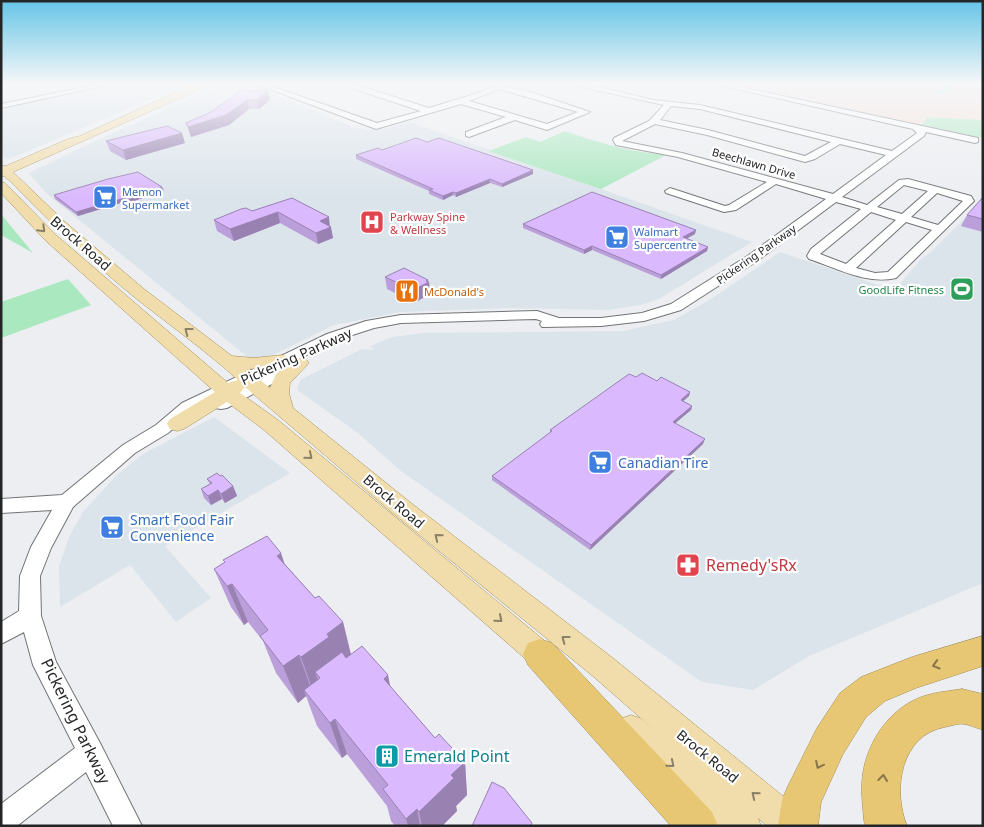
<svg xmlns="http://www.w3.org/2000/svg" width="984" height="827" font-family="'Noto Sans',sans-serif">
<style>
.built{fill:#dbe4eb}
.industrial{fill:#f5dfd2}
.green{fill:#aae8bf}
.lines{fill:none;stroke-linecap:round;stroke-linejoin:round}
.stream{stroke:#41dfe6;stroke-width:2}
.minor-casing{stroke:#717476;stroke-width:2}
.major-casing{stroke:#a38e58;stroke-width:1}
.highway-casing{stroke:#a38e58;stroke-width:1}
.minor{fill:#fff;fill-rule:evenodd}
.major{fill:#f1ddab;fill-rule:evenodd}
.highway{fill:#e7c773;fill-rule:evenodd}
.wall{fill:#bb9fda}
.shaded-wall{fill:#9982b2}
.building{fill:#dab9fe;stroke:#9982b2}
.oneway{stroke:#8a8168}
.oneway2{stroke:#86764c}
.labels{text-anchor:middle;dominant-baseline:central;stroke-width:4.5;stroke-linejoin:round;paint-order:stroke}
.far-street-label{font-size:11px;fill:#242526;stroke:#fff}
.far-shop-label{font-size:11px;fill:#366cbe;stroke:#fff;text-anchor:start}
.far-health-label{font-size:11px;fill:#be3a42;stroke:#fff;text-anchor:start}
.far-leisure-label{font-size:11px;fill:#27864d;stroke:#fff;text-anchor:end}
.far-food-label{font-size:11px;fill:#c56008;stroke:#fff;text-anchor:start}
.street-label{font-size:14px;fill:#242526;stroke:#fff}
.shop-label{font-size:14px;fill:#366cbe;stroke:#fff;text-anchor:start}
.near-health-label{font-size:16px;fill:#be3a42;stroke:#fff;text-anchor:start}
.near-street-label{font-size:16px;fill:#242526;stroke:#fff}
.near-culture-label{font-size:16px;fill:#0d838f;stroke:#fff;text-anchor:start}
</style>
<rect width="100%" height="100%" fill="#eceef1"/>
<path class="built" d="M120,84H187L9,159L1,156V108Z
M223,84H249L353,127L367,130L383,129L410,122L752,242L659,299L640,305L609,310L508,308L400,312L334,325L273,355L250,359L46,193L29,173L82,147Z
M983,200V583L809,656L753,690L702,682L401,471L358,433L297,390L300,380L362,349L375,350L370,346L393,337L423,333L623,331L674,320L711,299L780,252L890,289L899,285L921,259L931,252Z
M214,417L290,473L165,546L211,598L176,622L130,565L60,607L59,566L69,537L83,512L117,475L143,454Z"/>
<path class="industrial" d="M737,84H983V120L927,117L922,125Z"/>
<path class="green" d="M927,117L983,120V138L922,125Z
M565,131C598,143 631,152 666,155L601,189L489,151L526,137L540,142Z
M1,214L33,253L1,235Z
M68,279L91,305L1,338V302Z"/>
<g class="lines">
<path class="stream" d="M939,93L955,84"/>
<g class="minor-casing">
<path id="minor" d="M100,84H112L1,108V104Z
M256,84H265L377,123L421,111L345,86V84H354L429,108L478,93L500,84H508L505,87L531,92L590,112L547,130L515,120L469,137L466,136V132L506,117L461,104L376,129ZM499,89L578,112L547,124L469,101Z
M577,84H587L653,100L700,105L892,151L917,133L913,129L715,84H727L978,138V142L975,143L926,132L924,136L842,197L867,205L899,180L908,179L971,196L974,201L896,278C866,285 837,268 809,259L807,256L811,249L861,209L836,202L757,261L681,310L644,321L601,326L542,327L540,324L542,321L536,319L401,323L374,328L337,340L290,363L298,364L300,367L298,370L227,408L221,409L215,408L213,404L215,400L245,386L194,411L168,433L135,453L73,507L51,548L40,576L41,616L56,662L100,743L142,826H113L86,772L17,826H1V804L75,748L33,665L24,632L1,644V622L19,611L20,576L31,547L52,510L1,513V499L62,495L123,445L156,425L182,403L327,334L366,321L401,315L537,311L559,318H601L642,313L671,304L749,255L826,199L776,184L736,210L724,212L666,193L665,191L670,188L725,206L729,205L767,182L678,157L616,145L613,140L614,138L649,121L664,105L577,86ZM671,106L700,109L831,142L805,156L708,130L660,120ZM655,124L707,135L805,162L815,159L840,144L886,155L833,194L682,153L622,141ZM904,185L928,191L902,214L877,207ZM937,193L963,201L938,225L911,217ZM871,212L896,220L846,264L820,254ZM906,222L932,230L888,272L875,273L856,268Z"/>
</g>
<g class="major-casing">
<path id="major" d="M200,84H212L13,172L65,222L144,289L232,356L254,358L282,355L288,356L291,360L289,363L300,358L306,359L309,363L290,383L289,393L293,408L411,503L614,659L805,814L810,826H767L758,818L761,826H718L620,741L616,730L620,719L631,715L642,719L660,735L594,677L395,515L245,387L240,393L278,420L557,651L561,660L557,669L547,673L537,669L264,430L227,402L184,429L177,431L170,429L167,424L170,419L215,392L46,241L1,193V182L5,183L56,235L228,383L238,380C205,350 168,324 133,296C89,260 49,221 10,181L4,176H1V165L6,166L68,139L80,136L187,87ZM288,364L276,374L270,388L247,369L268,368Z"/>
</g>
<g class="highway-casing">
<path id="highway" d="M983,636V666L916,688L885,701L866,717L843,754L821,802L818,826H778L782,800L788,786L817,728L840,693L861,677L912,657Z
M540,639L552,643L712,812L718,826H671L528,665L523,654L528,643Z
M962,689L983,694V730C977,728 970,725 964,724C958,723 951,726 945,727C901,735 892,789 907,826H866L864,821C863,808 861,795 862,782C864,746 888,708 924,696C936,692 950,691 962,689Z"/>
</g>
<use href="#minor" class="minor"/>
<use href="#major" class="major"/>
<use href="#highway" class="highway"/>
</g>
<path class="wall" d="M268,91L270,100L259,109H249L229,125L191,137L186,123Z
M106,141L185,143L126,160L110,151Z
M427,142L533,174L502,187L490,183L456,197L453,195L443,200L429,194V191L356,159V155L382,150Z
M164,190L129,203L127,201L78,216L55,199L54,195Z
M983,197V232L961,226L967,215Z
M292,198L330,226L333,238L318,244L280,223L234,241L217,231L214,220L252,211Z
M523,224L695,234L686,239L708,247L707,251L661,279L592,250L584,254L523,228Z
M385,277L428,280V282H429L430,294L414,303L387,289Z
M636,377L690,392L689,396L683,401L692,406L691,410L675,423L703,444L590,550L492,480V476L550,433V430Z
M220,476L233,486L237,496L225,503L222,499L211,505L204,498L201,489L210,484L207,479Z
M285,564L315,598L343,622L351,654L390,686L435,738L465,762L467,795L456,806L457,811L442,826H395L391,821L387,806L347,754L342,758L317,726L306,696L298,703L276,673L263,641L248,622L244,625L231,607L214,569Z"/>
<path class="shaded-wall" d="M268,91L270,100L259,109L257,100Z
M247,100L249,109L229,125L191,137L188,127Z
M182,133L185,143L126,160L123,150Z
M533,170V174L502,187V184Z
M490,179V183L456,197V193Z
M162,187L164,190L129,203L127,200Z
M453,192V195L443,200V196Z
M125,198L127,201L78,216L76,212Z
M278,212L280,223L234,241L230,229Z
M329,217L330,227H331L333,238L318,244L316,233L320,221Z
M696,230L695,234L682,241L683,237Z
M592,246V250L584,254V250Z
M708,247L707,251L661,279V275Z
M428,280V283L429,282L430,294L414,303L413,290Z
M690,392L689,396L680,404L681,400Z
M692,406L691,410L672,426L673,422Z
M705,439L703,444L590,550L591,545Z
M233,486L237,496L225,503L221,494Z
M218,490L222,499L211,505L208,496Z
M281,553L294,592L277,556Z
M232,584L248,622L244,625L227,586Z
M343,622L352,660L320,678L315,672L321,689L314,694L301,657L327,634Z
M299,655L312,691L304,690L306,696L298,703L283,666Z
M388,675L395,712L384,679Z
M335,719L347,754L342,758L330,723Z
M465,762L467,795L456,806L457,811L442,826H422L419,812L451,775Z
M417,809L420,826H408L406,819Z"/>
<path class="building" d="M242,90L268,91L257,100H247L226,115L188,127L186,123L211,112Z
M167,126L182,133L123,150L106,141Z
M416,138L427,142L439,138L533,170L502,184L490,179L456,193L453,192L443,196L429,190L433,189L356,155L378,148L382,150Z
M138,172L162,187L127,200L125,198L76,212L54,195L108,179Z
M592,192L696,230L683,237L708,247L661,275L592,246L584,250L523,224Z
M983,197V219L967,215Z
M292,198L329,217L320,221L331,227L316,233L278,212L230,229L214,220L241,209L246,208L252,211Z
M404,268L428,280L426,281L429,282L413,290L385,277Z
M642,373L657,381L661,377L690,392L681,400L692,406L673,422L705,439L591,545L492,476L552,431L550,430L629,374L636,377Z
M217,473L220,476L222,475L233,486L221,494L218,490L208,496L201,489L212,483L207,479Z
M267,536L281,553L277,556L315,598L319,596L343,622L327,634L329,637L301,657L299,655L283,666L260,636L268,630L232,584L227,586L214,569L225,562L223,560Z
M362,646L388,675L384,679L435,738L439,734L465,762L451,775L454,778L419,812L417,809L406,819L383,789L388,785L335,719L330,723L304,690L320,678L315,672L342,652L346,658Z
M492,782L504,788L532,823L531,826H472Z"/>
<defs><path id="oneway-chevron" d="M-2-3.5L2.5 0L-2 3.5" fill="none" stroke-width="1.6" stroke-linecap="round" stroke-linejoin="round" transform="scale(1.25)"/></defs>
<g class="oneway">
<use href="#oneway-chevron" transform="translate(42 229) rotate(45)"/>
<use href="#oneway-chevron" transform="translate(188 331) rotate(-142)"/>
<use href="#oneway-chevron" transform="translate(309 456) rotate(40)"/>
<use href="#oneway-chevron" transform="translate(438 537) rotate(-141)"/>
<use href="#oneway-chevron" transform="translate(499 619) rotate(41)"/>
<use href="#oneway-chevron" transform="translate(565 639) rotate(-143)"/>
<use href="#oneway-chevron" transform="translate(671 764) rotate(40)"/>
<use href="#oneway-chevron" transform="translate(755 795) rotate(-141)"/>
</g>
<g class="oneway2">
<use href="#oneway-chevron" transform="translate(936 665) rotate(163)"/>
<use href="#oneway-chevron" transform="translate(819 765) rotate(116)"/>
<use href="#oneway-chevron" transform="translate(883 778) rotate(-83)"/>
</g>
<linearGradient id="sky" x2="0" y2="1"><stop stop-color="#65c5e7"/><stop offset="0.42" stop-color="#f6f7f9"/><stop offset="1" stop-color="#f6f7f9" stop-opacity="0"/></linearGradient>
<rect width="984" height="199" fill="url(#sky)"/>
<defs>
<g id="supermarket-square" transform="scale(1.25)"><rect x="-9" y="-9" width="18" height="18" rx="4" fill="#3f7fe0" stroke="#fff"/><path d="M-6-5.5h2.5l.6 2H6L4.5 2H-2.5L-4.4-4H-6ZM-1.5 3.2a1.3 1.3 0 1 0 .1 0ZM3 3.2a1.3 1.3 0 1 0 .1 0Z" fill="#fff"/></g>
<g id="hospital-square" transform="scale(1.25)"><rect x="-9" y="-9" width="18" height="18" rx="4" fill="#e0444e" stroke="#fff"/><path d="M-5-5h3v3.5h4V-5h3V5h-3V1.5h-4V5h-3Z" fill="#fff"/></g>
<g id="stadium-square" transform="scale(1.25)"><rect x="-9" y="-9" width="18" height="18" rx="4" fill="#2e9e5b" stroke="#fff"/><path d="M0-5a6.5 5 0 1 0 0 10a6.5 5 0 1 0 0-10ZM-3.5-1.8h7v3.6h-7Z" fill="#fff"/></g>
<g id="restaurant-square" transform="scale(1.25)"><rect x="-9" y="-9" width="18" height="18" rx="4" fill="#e8710a" stroke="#fff"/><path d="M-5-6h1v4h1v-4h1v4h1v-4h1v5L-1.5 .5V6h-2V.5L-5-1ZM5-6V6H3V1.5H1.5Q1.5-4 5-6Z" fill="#fff"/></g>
<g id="pharmacy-square" transform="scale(1.25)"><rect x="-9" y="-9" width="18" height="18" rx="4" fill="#e0444e" stroke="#fff"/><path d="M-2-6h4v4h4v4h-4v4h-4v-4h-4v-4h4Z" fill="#fff"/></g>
<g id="building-square" transform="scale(1.25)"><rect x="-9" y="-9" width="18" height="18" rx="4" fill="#0f9aa8" stroke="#fff"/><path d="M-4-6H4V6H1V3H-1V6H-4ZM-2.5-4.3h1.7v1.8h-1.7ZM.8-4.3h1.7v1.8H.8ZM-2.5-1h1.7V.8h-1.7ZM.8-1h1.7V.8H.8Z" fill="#fff"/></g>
</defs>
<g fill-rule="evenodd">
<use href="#supermarket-square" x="105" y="197"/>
<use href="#hospital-square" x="372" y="222"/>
<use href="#supermarket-square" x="617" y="237"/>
<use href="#stadium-square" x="962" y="289"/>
<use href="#restaurant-square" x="407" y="291"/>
<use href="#supermarket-square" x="600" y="462"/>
<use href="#supermarket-square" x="112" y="527"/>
<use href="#pharmacy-square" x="688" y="565"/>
<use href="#building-square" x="387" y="756"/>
</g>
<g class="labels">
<g class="far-street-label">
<text transform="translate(754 163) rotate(16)">Beechlawn Drive</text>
<text transform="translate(756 254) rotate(-35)">Pickering Parkway</text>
</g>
<g class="far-shop-label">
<text x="122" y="191">Memon<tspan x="122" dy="13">Supermarket</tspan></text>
<text x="634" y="231">Walmart<tspan x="634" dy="13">Supercentre</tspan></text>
</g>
<g class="far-health-label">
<text x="390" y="216">Parkway Spine<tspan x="390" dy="13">&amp; Wellness</tspan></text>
</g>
<g class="far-leisure-label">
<text x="944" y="289">GoodLife Fitness</text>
</g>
<g class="far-food-label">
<text x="424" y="291">McDonald's</text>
</g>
<g class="street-label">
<text transform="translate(81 243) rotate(41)">Brock Road</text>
<text transform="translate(296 356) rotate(-24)">Pickering Parkway</text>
<text transform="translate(394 501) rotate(40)">Brock Road</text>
<text transform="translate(708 756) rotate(39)">Brock Road</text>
</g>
<g class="shop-label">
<text x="618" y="462">Canadian Tire</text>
<text x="130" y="519">Smart Food Fair<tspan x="130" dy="16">Convenience</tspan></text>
</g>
<g class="near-health-label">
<text x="706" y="565">Remedy'sRx</text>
</g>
<g class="near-street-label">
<text transform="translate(76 721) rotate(64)">Pickering Parkway</text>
</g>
<g class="near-culture-label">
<text x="404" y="756">Emerald Point</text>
</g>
</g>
<rect width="984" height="827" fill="none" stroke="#242526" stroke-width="5"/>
</svg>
